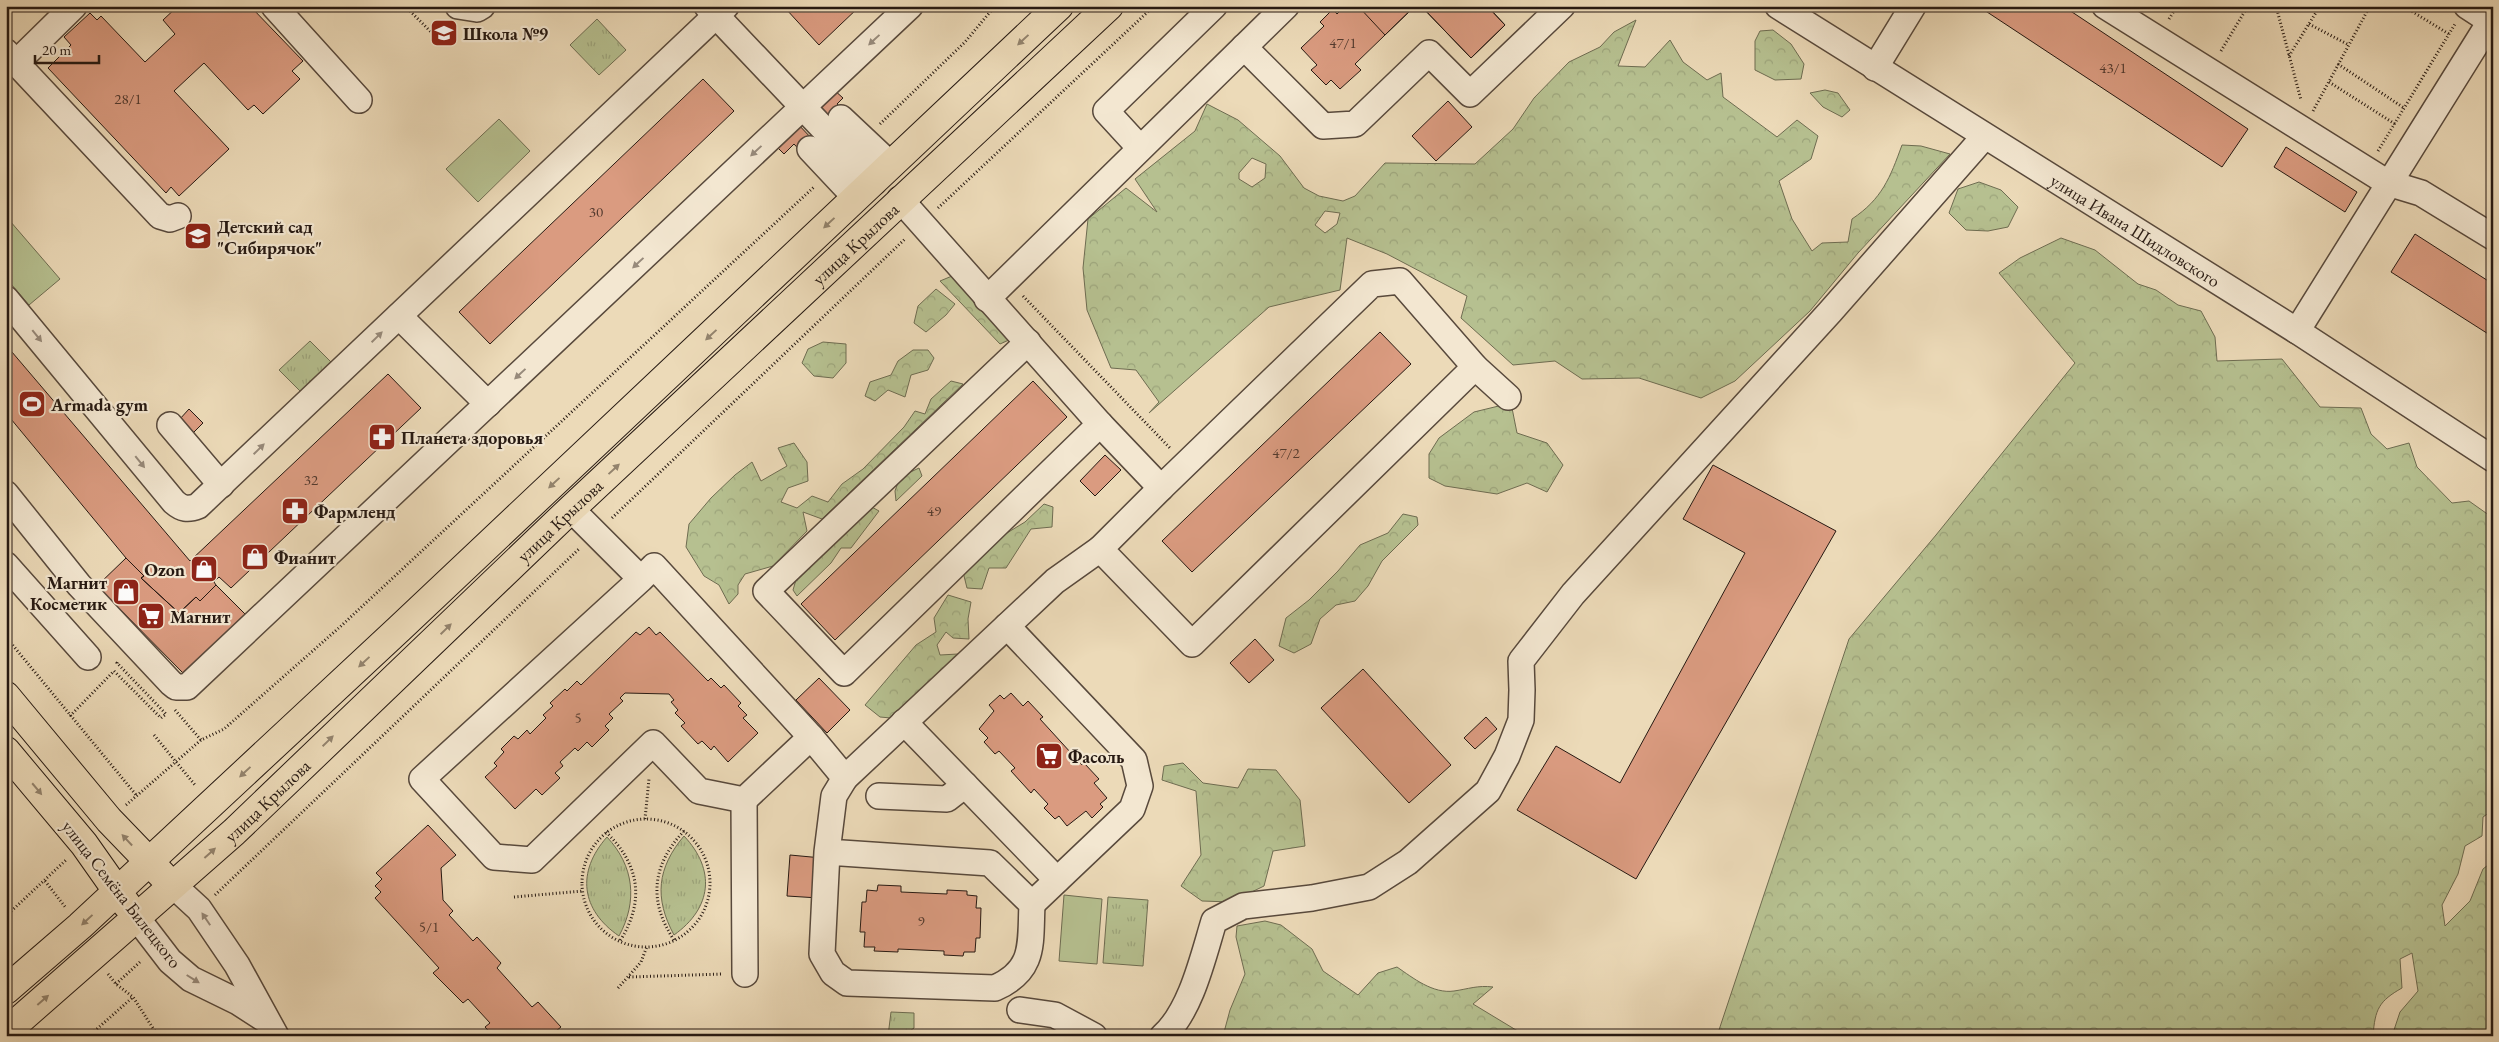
<svg xmlns="http://www.w3.org/2000/svg" width="2499" height="1042" font-family="'EB Garamond',serif">
<style>
.grass{fill:url(#grass-tufts);stroke:#6e6c51}
.forest{fill:url(#forest-crowns);stroke:#6e6c51;fill-rule:evenodd}
.garden{fill:#b6c090;stroke:#6e6c51}
.building{fill:#da9b80;stroke:#261912}
.lines{fill:none;stroke-linecap:round;stroke-linejoin:round}
.minor-casing{stroke:#58493c;stroke-width:28}
.major-casing{stroke:#261912;stroke-width:30}
.path{stroke:#261912;stroke-width:3;stroke-dasharray:1 2.5;stroke-linecap:butt}
.minor{stroke:#f3e7d1;stroke-width:25}
.major{stroke:#ecdab8;stroke-width:28}
.oneway{fill:#978a7b}
.oneway2{fill:#93836d}
.labels{text-anchor:middle;dominant-baseline:central;stroke-width:4.5;stroke-linejoin:round;paint-order:stroke}
.number-label{font-size:15px;fill:#533a2e}
.poi-label{font-size:18px;font-weight:bold;fill:#261912;stroke:#f3e7d1;text-anchor:start}
.street-label{font-size:18px;fill:#261912;stroke:#f3e7d1}
</style>
<defs>
<pattern id="grass-tufts" width="24" height="20" patternUnits="userSpaceOnUse" patternTransform="scale(1.25)"><rect width="24" height="20" fill="#b6c090"/><path d="M3 7l-1-3M5 7V3M7 7l1-3M15 17l-1-3M17 17v-4M19 17l1-3" fill="none" stroke="#9ca47b"/></pattern>
<pattern id="forest-crowns" width="20" height="18" patternUnits="userSpaceOnUse" patternTransform="scale(1.25)"><rect width="20" height="18" fill="#b6c090"/><path d="M2 6a3 3 0 1 1 6 0M12 15a3 3 0 1 1 6 0" fill="none" stroke="#9ca47b"/></pattern>
</defs>
<rect width="100%" height="100%" fill="#ecdab8"/>
<filter id="stains"><feTurbulence type="fractalNoise" baseFrequency=".004" numOctaves="4"/><feColorMatrix values="0 0 0 0 .2 0 0 0 0 .09 0 0 0 0 .02 0 0 0 .5 -.17"/></filter>
<radialGradient id="worn" r=".72"><stop offset=".6" stop-color="#630" stop-opacity="0"/><stop offset="1" stop-color="#630" stop-opacity=".3"/></radialGradient>
<path class="grass" d="M597,19L626,50L599,75L570,45Z
M310,341L331,362L300,391L279,370Z
M684,836C716,870 712,908 674,935C654,898 657,868 684,836Z
M607,837C634,866 638,901 619,936C581,910 576,872 607,837Z
M1108,897L1148,900L1143,966L1103,963Z
M891,1012L914,1013V1028L903,1036H888Z"/>
<path class="forest" d="M1636,20L1618,66L1645,67L1670,40L1683,62L1707,80L1721,73L1723,97L1777,137L1797,120L1818,136L1811,159L1779,181L1792,219L1812,251L1822,243L1848,242L1852,219C1882,199 1890,178 1902,145L1921,146L1950,154L1858,253L1810,311L1735,381L1701,398L1639,378L1582,379L1555,361L1513,365L1461,318L1467,296L1387,254L1347,238L1340,290L1269,307L1149,413L1159,402L1136,370L1111,368L1087,310L1083,268L1088,219L1126,188L1157,212L1135,179L1195,131L1207,104L1238,120L1280,156L1304,188L1319,196L1343,201L1355,196L1385,163L1475,164L1513,129L1534,98L1569,62L1600,47L1614,32ZM1252,158L1266,164L1265,178L1252,187L1239,179V173ZM1325,211L1340,213L1337,224L1325,233L1315,225Z
M1773,30L1791,44L1804,64L1801,79L1775,80L1755,70V41L1760,31Z
M1825,90L1838,93L1850,110L1842,117L1823,107L1810,93Z
M1979,182L2001,190L2018,207L2008,227L1988,231L1966,230L1949,213L1958,189Z
M2061,238L2095,250L2138,284L2156,290L2178,305L2201,311L2215,337L2217,361L2282,359L2320,407L2361,408L2371,434L2387,449L2409,443L2417,467L2452,503L2469,501L2493,518V810L2483,817L2482,836L2465,846L2458,874L2442,905L2445,926L2470,901L2483,869L2493,861V1036H2392L2400,1012L2418,991L2412,953L2400,959L2402,988C2379,1001 2375,1009 2373,1036H1717L1849,639L1936,535L2075,363L1999,273L2020,258Z
M952,276L1009,340L1000,344L940,281Z
M936,289L955,304L946,315L926,332L914,323L918,306Z
M823,342L846,344V363L833,378L814,376L802,363L808,349Z
M913,350H928L934,358L928,370L911,375L905,397L888,390L875,401L865,396L870,382L891,375L898,361Z
M951,381L963,384L822,519L803,512L807,531L773,566L745,574L738,585V594L729,604L719,585L704,576L686,547L689,524L711,498L735,475L752,462L761,481L787,466L778,448L794,443L807,462L808,481L788,488L781,502L797,508L812,496L828,502L842,484L863,469L904,427L915,411L925,414L931,399Z
M1511,403L1517,433L1547,443L1563,465L1547,492L1527,483L1497,494L1445,486L1429,478V454L1439,438L1474,412Z
M919,468L922,476L896,501L895,491L900,477Z
M1044,504L1053,507L1052,527L1031,529L1006,568H989L982,589L967,588L963,572L1002,536L1025,522Z
M870,506L879,511L851,548H841L831,563L797,596L793,590L798,573Z
M1403,514L1417,517L1418,525L1382,561L1368,586L1355,601L1336,605L1320,619L1311,644L1294,653L1279,646L1286,618L1309,600L1338,571L1360,545L1388,533Z
M948,595L971,602L968,619L969,639L953,638L946,632L937,645L940,655L958,654L891,718L880,717L865,705L916,645L936,632L934,618Z
M1183,763L1203,783L1238,788L1248,769L1276,770L1300,800L1305,846L1273,851L1264,886L1231,902L1202,901L1181,886L1201,855L1196,791L1162,780L1164,766Z
M1265,921L1281,925L1312,949L1323,971L1358,995L1378,973L1397,967C1413,978 1433,994 1454,991C1468,989 1478,985 1493,987L1473,1004L1516,1030L1530,1036H1223L1230,1010L1245,974L1236,937L1237,926Z"/>
<path class="garden" d="M499,119L530,151L478,202L446,169Z
M10,221L60,279L29,305L6,278V224Z
M1064,895L1102,899L1097,964L1059,961Z"/>
<path class="building" d="M178,6H250L303,61L292,71L300,79L263,114L254,105L248,110L204,63L174,91L229,149L179,196L171,187L166,193L48,68L71,45L64,37L90,13L97,20L101,16L145,62L175,34L163,20Z
M789,6H860L819,45L786,9Z
M1345,6H1415L1355,64L1361,70L1340,89L1331,80L1326,85L1311,70L1317,65L1301,48L1324,26L1320,22L1333,9L1337,14Z
M1358,6H1415L1385,35Z
M1421,6H1493L1490,9L1505,25L1471,58Z
M1421,6H1493L1490,9L1505,25L1471,58Z
M1978,6H2063L2248,129L2222,167Z
M703,79L734,111L490,344L459,312Z
M833,89L843,98L837,104L846,113L834,124L816,106Z
M1448,101L1472,127L1436,161L1412,136Z
M794,120L816,143L804,155L794,144L784,154L775,145Z
M2286,147L2357,192L2345,212L2274,167Z
M2415,234L2493,284V337L2391,272Z
M1380,332L1411,364L1192,572L1162,541Z
M6,345L190,561L388,374L421,408L231,588L219,577L214,582L216,585L200,601L196,597L179,613L141,578L144,576L126,558L6,413Z
M1033,381L1067,417L835,640L801,604Z
M189,409L203,423L192,434L179,420Z
M1105,455L1121,470L1095,496L1080,481Z
M1713,465L1836,531L1636,879L1517,810L1556,746L1620,783L1745,553L1683,519Z
M126,558L144,576L141,578L179,613L196,597L200,601L216,585L245,614L184,674L97,586Z
M649,627L656,635L660,632L708,681L711,678L721,688L724,685L741,703L738,706L747,715L743,718L758,733L728,762L714,746L711,750L702,741L698,744L681,726L685,723L675,713L678,710L671,702L674,700L669,694L625,693L620,698L623,701L609,714L613,718L605,726L609,730L592,747L587,742L578,751L575,748L560,762L563,766L555,773L560,778L542,795L536,789L515,809L485,777L497,766L494,763L504,752L501,749L514,736L518,739L527,730L530,734L546,718L543,715L553,706L550,703L565,689L567,691L577,681L581,685L636,632L640,635Z
M1255,639L1274,660L1249,683L1230,663Z
M1363,669L1451,765L1409,803L1321,708Z
M819,678L850,710L827,733L796,700Z
M1011,693L1023,706L1028,701L1043,717L1040,719L1082,765L1084,763L1099,779L1094,783L1107,798L1100,804L1103,807L1092,818L1086,811L1067,826L1059,816L1055,819L1044,808L1048,804L1034,789L1031,793L1011,771L1015,768L999,751L995,754L984,742L988,738L979,729L994,711L989,705L1000,695L1004,699Z
M1486,717L1497,729L1475,749L1464,738Z
M428,825L456,855L441,868L443,900L453,911L449,915L473,941L477,937L501,963L497,968L532,1007L538,1002L561,1027L556,1031L560,1036H493L485,1027L490,1023L468,999L463,1003L433,973L439,968L375,898L381,892L375,886L382,879L376,873Z
M790,855L822,858L819,898L787,896Z
M878,885L901,886V892L947,894V890L967,891V895L977,896L976,908H981L980,938H976L975,952H964L963,956L944,955V951L898,949V952L874,951L875,947H864L865,932H860L862,902H866L867,890L877,891Z"/>
<g class="lines">
<g class="minor-casing">
<g id="minor">
<path d="M274,6L359,100"/>
<path d="M458,6L477,9L482,6"/>
<path d="M707,6L874,182"/>
<path id="s1" d="M1778,6L2297,331L2493,459"/>
<path d="M2105,6L2388,183L2421,193L2493,237"/>
<path d="M2467,6L2490,21"/>
<path d="M1244,47L1323,126L1355,124L1429,53L1470,94L1562,6"/>
<path d="M6,52L160,216L170,219L178,216"/>
<path d="M16,63L74,6"/>
<path d="M1875,68L1913,6"/>
<path d="M841,118L891,165"/>
<path d="M1140,148L1106,111L1214,6"/>
<path d="M810,149L856,198"/>
<path d="M900,199L1100,424L1161,488L1372,284L1400,281L1475,367L1508,397"/>
<path d="M6,299L174,502C182,509 188,510 198,506L726,6"/>
<path d="M987,299L1286,6"/>
<path d="M399,316L488,404"/>
<path d="M2297,331L2493,17"/>
<path d="M1028,342L766,591L844,673L1100,424"/>
<path d="M170,425L221,485"/>
<path d="M1161,488L1100,549L1192,644L1475,367"/>
<path d="M6,494L79,585L171,683L176,687H187L910,6"/>
<path d="M571,509L641,579L422,779L494,857L532,860L653,743L699,791L744,800L811,737L654,566L641,579"/>
<path d="M6,565L88,657"/>
<path d="M1007,626L1134,760L1140,786L1132,809L1032,904"/>
<path d="M904,722L1057,880"/>
<path d="M811,737L845,778L1055,581L1100,549"/>
<path d="M879,796L947,799L965,785"/>
<path d="M744,800L745,974"/>
<path d="M827,852L990,863L1032,904C1030,943 1036,970 995,988L847,983L833,973L822,954L827,852L834,796L845,778"/>
<path d="M174,886L199,909L237,965L276,1036"/>
<path d="M137,918L170,961L191,979L238,1002L266,1020"/>
<path d="M1020,1010L1055,1015L1094,1036"/>
<path d="M1163,1036C1191,1011 1203,957 1214,921L1243,906L1312,898L1369,887L1408,862L1488,791L1507,756L1521,720L1522,690L1521,661L1573,594L1830,312L1984,137"/>
</g>
</g>
<g class="major-casing">
<g id="major">
<path d="M6,696L109,820L162,875"/>
<path d="M6,751L84,844L127,905"/>
<path d="M6,990L80,926L400,628L1059,6"/>
<path id="s2" d="M6,1032L234,832L571,509L1109,6"/>
</g>
</g>
<path class="path" d="M405,6L435,36L452,32L456,28
M2276,6L2301,100
M2403,6L2449,34
M2169,19L2177,6
M2309,24L2349,45
M2221,51L2248,6
M2289,56L2320,6
M2338,64L2404,108
M2329,82L2395,124
M2313,111L2370,6
M880,124L965,42L995,6
M2378,151L2455,24
M938,208L1154,6
M1023,296L1170,448
M612,518L906,238
M6,637L137,796
M175,710L201,740
M70,716L114,671L161,718L166,714L117,663L118,661
M154,735L195,785
M126,805L201,740L224,729L341,626L814,187
M645,819L649,779
M582 883a64 64 0 1 1 128 0a64 64 0 1 1-128 0Z
M606,832C640,865 645,901 620,941
M45,881L66,908
M215,895L580,548
M514,897L583,891
M6,916L66,860
M674,940C648,901 652,865 684,831
M108,974L116,984L133,997L158,1036
M629,977L723,974
M116,984L141,961
M618,988L641,962L647,946
M89,1036L133,997"/>
<use href="#minor" class="minor"/>
<use href="#major" class="major"/>
</g>
<defs><path id="oneway-solid" d="M-6-.8H1V-3.2L6.5 0L1 3.2V.8H-6Z" transform="scale(1.25)"/></defs>
<g class="oneway">
<use href="#oneway-solid" transform="translate(874 40) rotate(137)"/>
<use href="#oneway-solid" transform="translate(756 151) rotate(137)"/>
<use href="#oneway-solid" transform="translate(638 263) rotate(137)"/>
<use href="#oneway-solid" transform="translate(37 336) rotate(51)"/>
<use href="#oneway-solid" transform="translate(377 337) rotate(-44)"/>
<use href="#oneway-solid" transform="translate(520 374) rotate(137)"/>
<use href="#oneway-solid" transform="translate(259 449) rotate(-44)"/>
<use href="#oneway-solid" transform="translate(140 462) rotate(51)"/>
<use href="#oneway-solid" transform="translate(206 919) rotate(-124)"/>
<use href="#oneway-solid" transform="translate(193 979) rotate(32)"/>
</g>
<g class="oneway2">
<use href="#oneway-solid" transform="translate(1023 40) rotate(137)"/>
<use href="#oneway-solid" transform="translate(829 223) rotate(137)"/>
<use href="#oneway-solid" transform="translate(711 335) rotate(137)"/>
<use href="#oneway-solid" transform="translate(614 469) rotate(-43)"/>
<use href="#oneway-solid" transform="translate(554 483) rotate(137)"/>
<use href="#oneway-solid" transform="translate(446 629) rotate(-44)"/>
<use href="#oneway-solid" transform="translate(364 662) rotate(137)"/>
<use href="#oneway-solid" transform="translate(328 741) rotate(-44)"/>
<use href="#oneway-solid" transform="translate(245 772) rotate(137)"/>
<use href="#oneway-solid" transform="translate(37 789) rotate(50)"/>
<use href="#oneway-solid" transform="translate(127 840) rotate(-133)"/>
<use href="#oneway-solid" transform="translate(210 853) rotate(-42)"/>
<use href="#oneway-solid" transform="translate(87 920) rotate(137)"/>
<use href="#oneway-solid" transform="translate(43 1000) rotate(-41)"/>
</g>
<defs>
<g id="school-square" transform="scale(1.4375)"><rect x="-9" y="-9" width="18" height="18" rx="4" fill="#8f2418" stroke="#f3e7d1"/><path d="M0-5L7-2L0 1L-7-2ZM-4 1L0 2.5L4 1V4Q0 6-4 4Z" fill="#fff"/></g>
<g id="stadium-square" transform="scale(1.4375)"><rect x="-9" y="-9" width="18" height="18" rx="4" fill="#8f2418" stroke="#f3e7d1"/><path d="M0-5a6.5 5 0 1 0 0 10a6.5 5 0 1 0 0-10ZM-3.5-1.8h7v3.6h-7Z" fill="#fff"/></g>
<g id="pharmacy-square" transform="scale(1.4375)"><rect x="-9" y="-9" width="18" height="18" rx="4" fill="#8f2418" stroke="#f3e7d1"/><path d="M-2-6h4v4h4v4h-4v4h-4v-4h-4v-4h4Z" fill="#fff"/></g>
<g id="shop-square" transform="scale(1.4375)"><rect x="-9" y="-9" width="18" height="18" rx="4" fill="#8f2418" stroke="#f3e7d1"/><path d="M-5-2.5h2.3a2.7 3.5 0 0 1 5.4 0H5L5.5 6h-11ZM-1.5-2.5h3a1.5 2.3 0 0 0-3 0Z" fill="#fff"/></g>
<g id="supermarket-square" transform="scale(1.4375)"><rect x="-9" y="-9" width="18" height="18" rx="4" fill="#8f2418" stroke="#f3e7d1"/><path d="M-6-5.5h2.5l.6 2H6L4.5 2H-2.5L-4.4-4H-6ZM-1.5 3.2a1.3 1.3 0 1 0 .1 0ZM3 3.2a1.3 1.3 0 1 0 .1 0Z" fill="#fff"/></g>
</defs>
<g fill-rule="evenodd">
<use href="#school-square" x="444" y="33"/>
<use href="#school-square" x="198" y="236"/>
<use href="#stadium-square" x="32" y="404"/>
<use href="#pharmacy-square" x="382" y="437"/>
<use href="#pharmacy-square" x="295" y="511"/>
<use href="#shop-square" x="255" y="557"/>
<use href="#shop-square" x="204" y="569"/>
<use href="#shop-square" x="126" y="592"/>
<use href="#supermarket-square" x="151" y="616"/>
<use href="#supermarket-square" x="1049" y="756"/>
</g>
<g class="labels">
<g class="number-label">
<text x="1343" y="42">47/1</text>
<text x="2113" y="67">43/1</text>
<text x="128" y="98">28/1</text>
<text x="596" y="211">30</text>
<text x="1286" y="452">47/2</text>
<text x="311" y="479">32</text>
<text x="934" y="510">49</text>
<text x="578" y="717">5</text>
<text x="921" y="920">9</text>
<text x="429" y="926">5/1</text>
</g>
<g class="poi-label">
<text x="463" y="33">Школа №9</text>
<text x="217" y="226">Детский сад<tspan x="217" dy="21">"Сибирячок"</tspan></text>
<text x="51" y="404">Armada gym</text>
<text x="401" y="437">Планета здоровья</text>
<text x="314" y="511">Фармленд</text>
<text x="274" y="557">Фианит</text>
<text x="185" y="569" text-anchor="end">Ozon</text>
<text x="107" y="582" text-anchor="end">Магнит<tspan x="107" dy="21">Косметик</tspan></text>
<text x="170" y="616">Магнит</text>
<text x="1068" y="756">Фасоль</text>
</g>
<g class="street-label">
<text stroke="none"><textPath href="#s1" startOffset="422">улица Ивана Шидловского</textPath></text>
<text stroke="none"><textPath href="#s2" startOffset="1159">улица Крылова</textPath></text>
<text stroke="none"><textPath href="#s2" startOffset="754">улица Крылова</textPath></text>
<text stroke="none"><textPath href="#s2" startOffset="349">улица Крылова</textPath></text>
<text transform="translate(122 894) rotate(52)">улица Семёна Билецкого</text>
</g>
</g>
<rect width="2499" height="1042" fill="none" stroke="#ecdab8" stroke-width="25"/>
<rect x="8" y="8" width="2484" height="1027" fill="none" stroke="#261912" stroke-width="2.5"/>
<rect x="12" y="12" width="2474" height="1017" fill="none" stroke="#261912"/>
<path d="M35 55v8h64v-8" fill="none" stroke="#261912" stroke-width="2.5"/>
<text x="42" y="55" font-size="15" fill="#261912" stroke="#f3e7d1" stroke-width="4" paint-order="stroke">20 m</text>
<rect width="100%" height="100%" filter="url(#stains)"/>
<rect width="100%" height="100%" fill="url(#worn)"/>
</svg>
